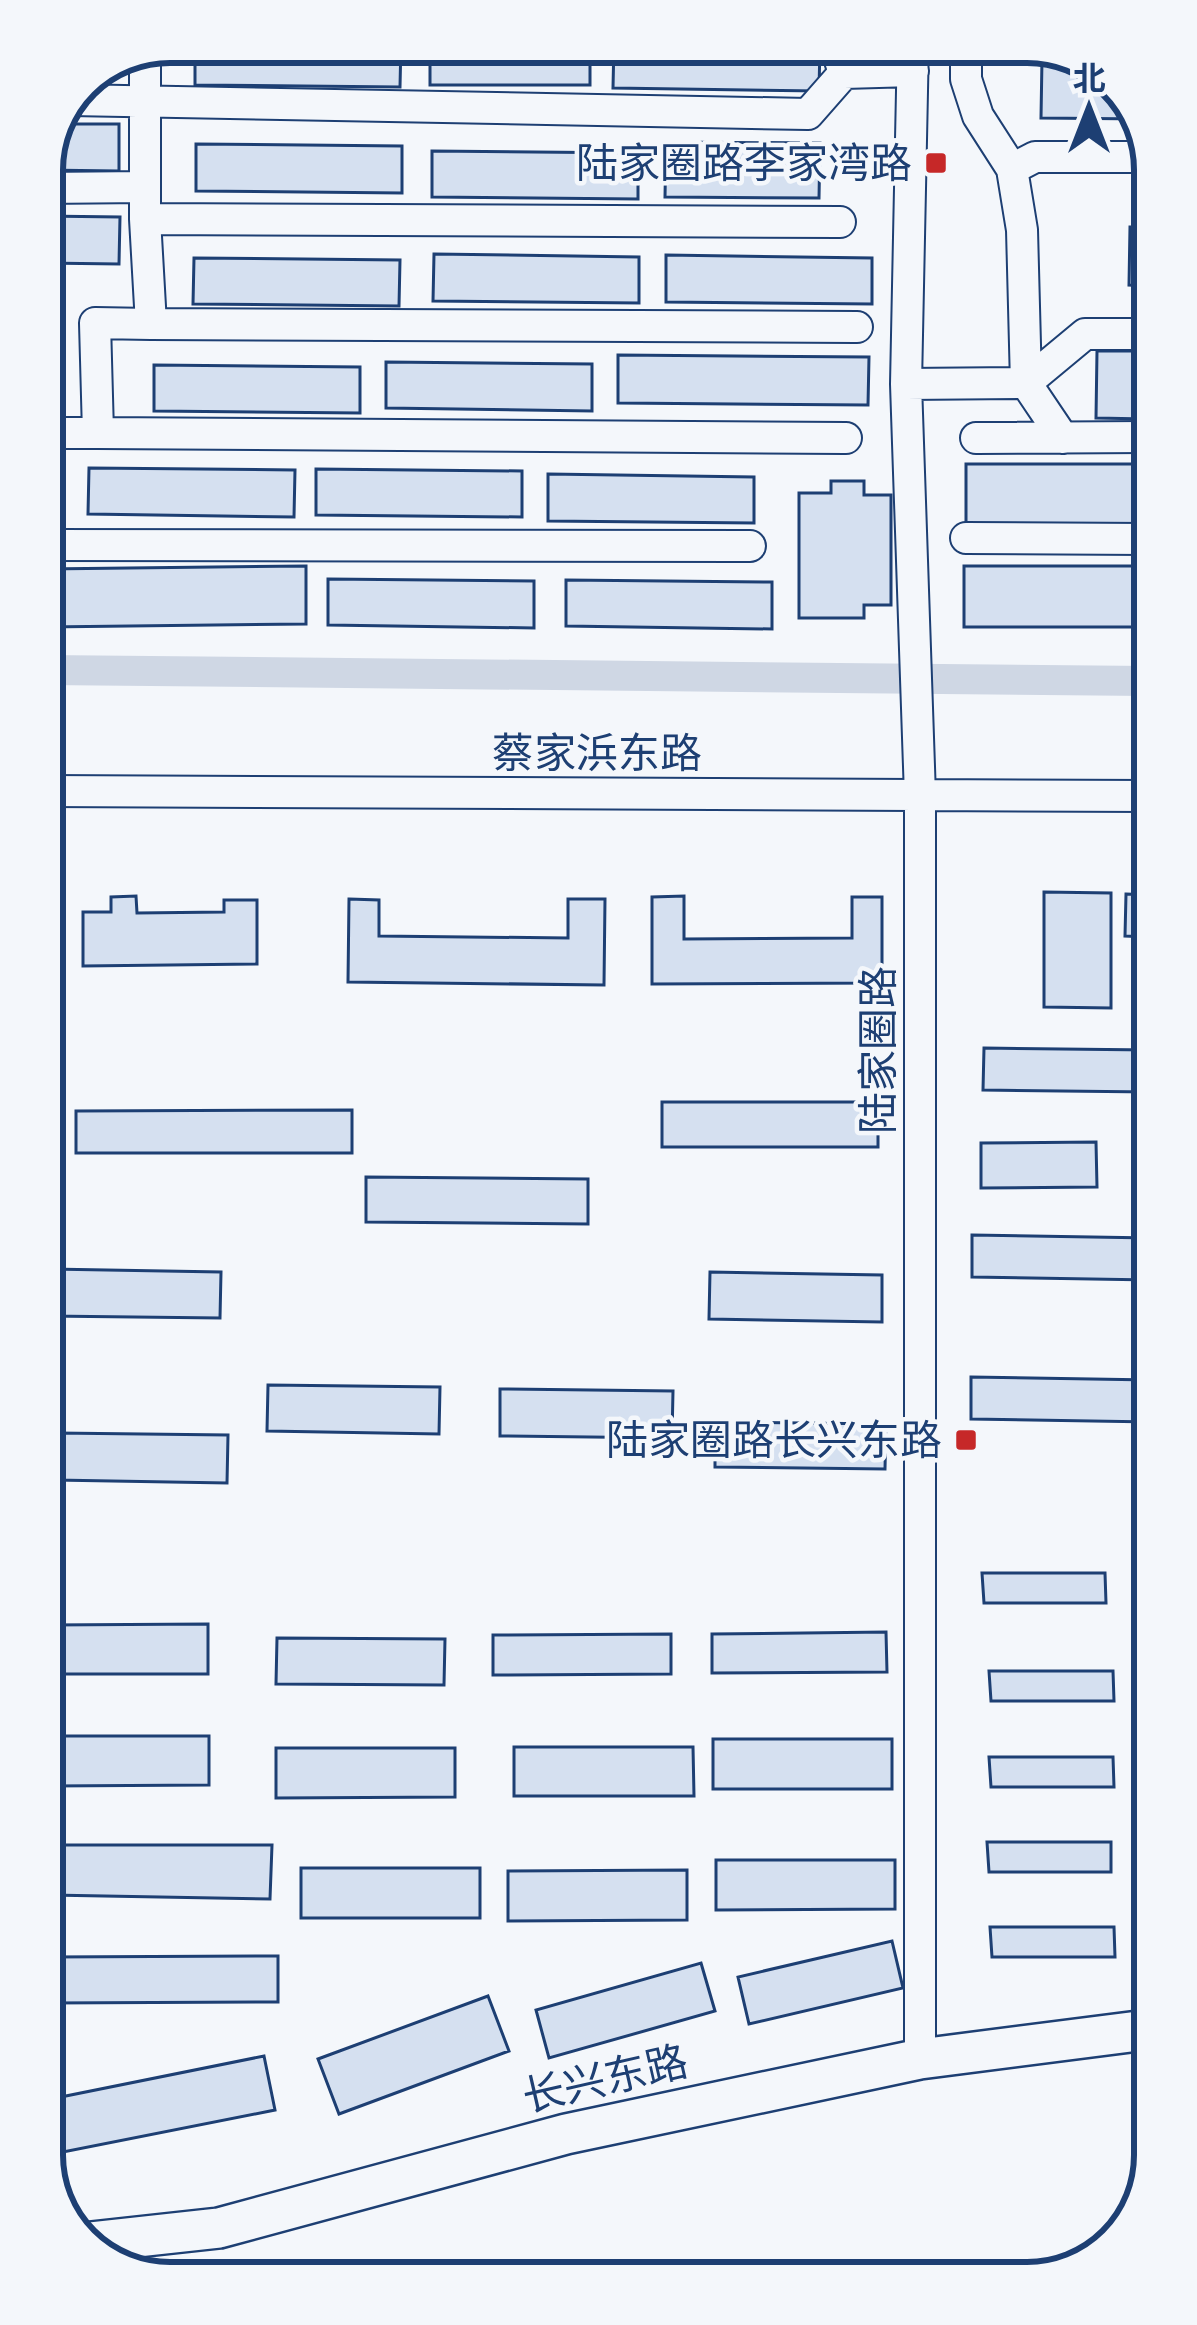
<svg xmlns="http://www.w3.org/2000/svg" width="1197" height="2325" font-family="'DejaVu Sans','Noto Sans SC',sans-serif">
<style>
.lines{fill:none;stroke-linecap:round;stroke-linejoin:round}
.canal{stroke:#cfd7e4;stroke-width:30}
.building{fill:#d5e0f0;stroke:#1d3f73;stroke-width:3}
.minor-casing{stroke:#1d3f73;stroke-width:34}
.major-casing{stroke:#1d3f73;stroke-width:44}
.minor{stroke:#f4f7fb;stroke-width:30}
.major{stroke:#f4f7fb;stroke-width:39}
.poi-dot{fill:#c62828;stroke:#f4f7fb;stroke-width:4.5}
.labels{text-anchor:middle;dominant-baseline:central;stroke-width:9;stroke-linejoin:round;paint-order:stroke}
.poi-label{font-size:42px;fill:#1d3f73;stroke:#f4f7fb;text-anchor:end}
.street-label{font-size:42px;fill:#1d3f73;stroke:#f4f7fb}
.rim{fill:none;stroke:#1d3f73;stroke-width:6}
</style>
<rect width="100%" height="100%" fill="#f4f7fb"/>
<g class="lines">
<path class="canal" d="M45,670L1148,681"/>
</g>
<path class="building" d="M195,42H401L400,87L195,85Z
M430,42H590V85H430Z
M614,42L820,44L819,91L613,88Z
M1042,59L1082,60L1104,68L1144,119L1041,118Z
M60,124H119V171L42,170Z
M666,142L820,143L819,198L665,197Z
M196,144L402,146V193L196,191Z
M432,151L638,153V199L432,197Z
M42,216L120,217L119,264L43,263Z
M1130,227H1146V286L1129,285Z
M434,254L639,257V303L433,301Z
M666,255L872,258V304L666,302Z
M194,258L400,260L399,306L193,304Z
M1097,351H1147V419L1096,418Z
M618,355L869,357L868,405L618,403Z
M386,362L592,364V411L386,408Z
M154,365L360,367V413L154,411Z
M966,464H1147V524H966Z
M89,468L295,470L294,517L88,514Z
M316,469L522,471V517L316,515Z
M548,474L754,477V523L548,521Z
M831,481H864V495H891V605H864V618H799V493H831Z
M306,566V624L46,627L45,569Z
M964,566H1148V627H964Z
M328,579L534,581V628L328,625Z
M566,580L772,582V629L566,626Z
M1044,892L1111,893V1008L1044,1007Z
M1126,894L1149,895V937L1125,936Z
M136,896L137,913L224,912V900H257V964L83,966V912H111V897Z
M684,896V939L852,938V897H882V983L652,984V897Z
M349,899L379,900V936L568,938V899H605L604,985L348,982Z
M984,1048L1150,1050V1092L983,1090Z
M662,1102H878V1147H662Z
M352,1110V1153H76V1111Z
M1096,1142L1097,1187L981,1188V1143Z
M366,1177L588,1179V1224L366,1222Z
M972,1235L1151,1238V1280L972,1277Z
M49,1269L221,1272L220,1318L48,1316Z
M710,1272L882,1275V1322L709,1319Z
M971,1377L1151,1380L1152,1422L971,1419Z
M268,1385L440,1387L439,1434L267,1431Z
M500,1389L673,1391L672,1438L500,1436Z
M715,1422L886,1424L885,1469L715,1467Z
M56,1433L228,1435L227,1483L55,1480Z
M982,1573H1105L1106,1603H984Z
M208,1624V1674H49V1625Z
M886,1632L887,1672L712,1673V1634Z
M671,1634V1674L493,1675V1635Z
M277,1638L445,1639L444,1685L276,1684Z
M989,1671H1113L1114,1701H991Z
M49,1736H209V1785L50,1786Z
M713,1739H892V1789H713Z
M514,1747H693L694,1796H514Z
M276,1748H455V1797L276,1798Z
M989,1757H1113L1114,1787H991Z
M987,1842H1111V1872H989Z
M50,1845H272L270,1899L50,1895Z
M716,1860H895V1909L716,1910Z
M301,1868H480V1918H301Z
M687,1870V1920L508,1921V1871Z
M990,1927H1114L1115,1957H992Z
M892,1941L903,1988L749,2024L738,1977Z
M278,1956V2002L51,2003L50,1957Z
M701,1963L715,2011L549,2058L536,2010Z
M488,1996L509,2051L339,2114L318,2059Z
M264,2056L275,2110L58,2153L51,2099Z"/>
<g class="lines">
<g class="minor-casing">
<path id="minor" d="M834,42L844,73L913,71
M913,42L906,384L920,796V2059
M145,52V219L151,324L857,327
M71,100L808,114L844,73
M1012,169L1035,157H1146
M42,188L145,187
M145,219L840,222
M151,324L95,323L98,433L846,438
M906,384L1026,383L1022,230L1012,169L978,116L966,79V42
M43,433H98
M976,438L1147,437
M1063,438L1026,383L1085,334H1146
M966,538L1147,539
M44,545L750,546
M45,791L1149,796"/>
</g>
<g class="major-casing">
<path id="major" d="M82,2243L219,2228L566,2134L920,2059L1154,2029"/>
</g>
<use href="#minor" class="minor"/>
<use href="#major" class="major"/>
</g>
<g class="poi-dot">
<rect x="924" y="151" width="24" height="24" rx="6"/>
<rect x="954" y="1428" width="24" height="24" rx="6"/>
</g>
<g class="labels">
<g class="poi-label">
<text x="912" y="163">陆家圈路李家湾路</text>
<text x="942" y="1440">陆家圈路长兴东路</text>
</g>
<g class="street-label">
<text x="597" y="753">蔡家浜东路</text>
<text transform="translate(878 1050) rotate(-90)">陆家圈路</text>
<text transform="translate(605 2079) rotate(-13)">长兴东路</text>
</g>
</g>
<path d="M0 0H1197V2325H0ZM170 63H1027A107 107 0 0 1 1134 170V2155A107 107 0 0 1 1027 2262H170A107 107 0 0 1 63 2155V170A107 107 0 0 1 170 63Z" fill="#f4f7fb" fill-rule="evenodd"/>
<path class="rim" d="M170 63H1027A107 107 0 0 1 1134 170V2155A107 107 0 0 1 1027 2262H170A107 107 0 0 1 63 2155V170A107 107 0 0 1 170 63Z"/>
<g transform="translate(1089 108)" stroke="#f4f7fb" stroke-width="9" paint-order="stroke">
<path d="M0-9L21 45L0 30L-21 45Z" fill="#1d3f73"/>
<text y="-18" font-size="33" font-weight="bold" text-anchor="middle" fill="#1d3f73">北</text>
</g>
</svg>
